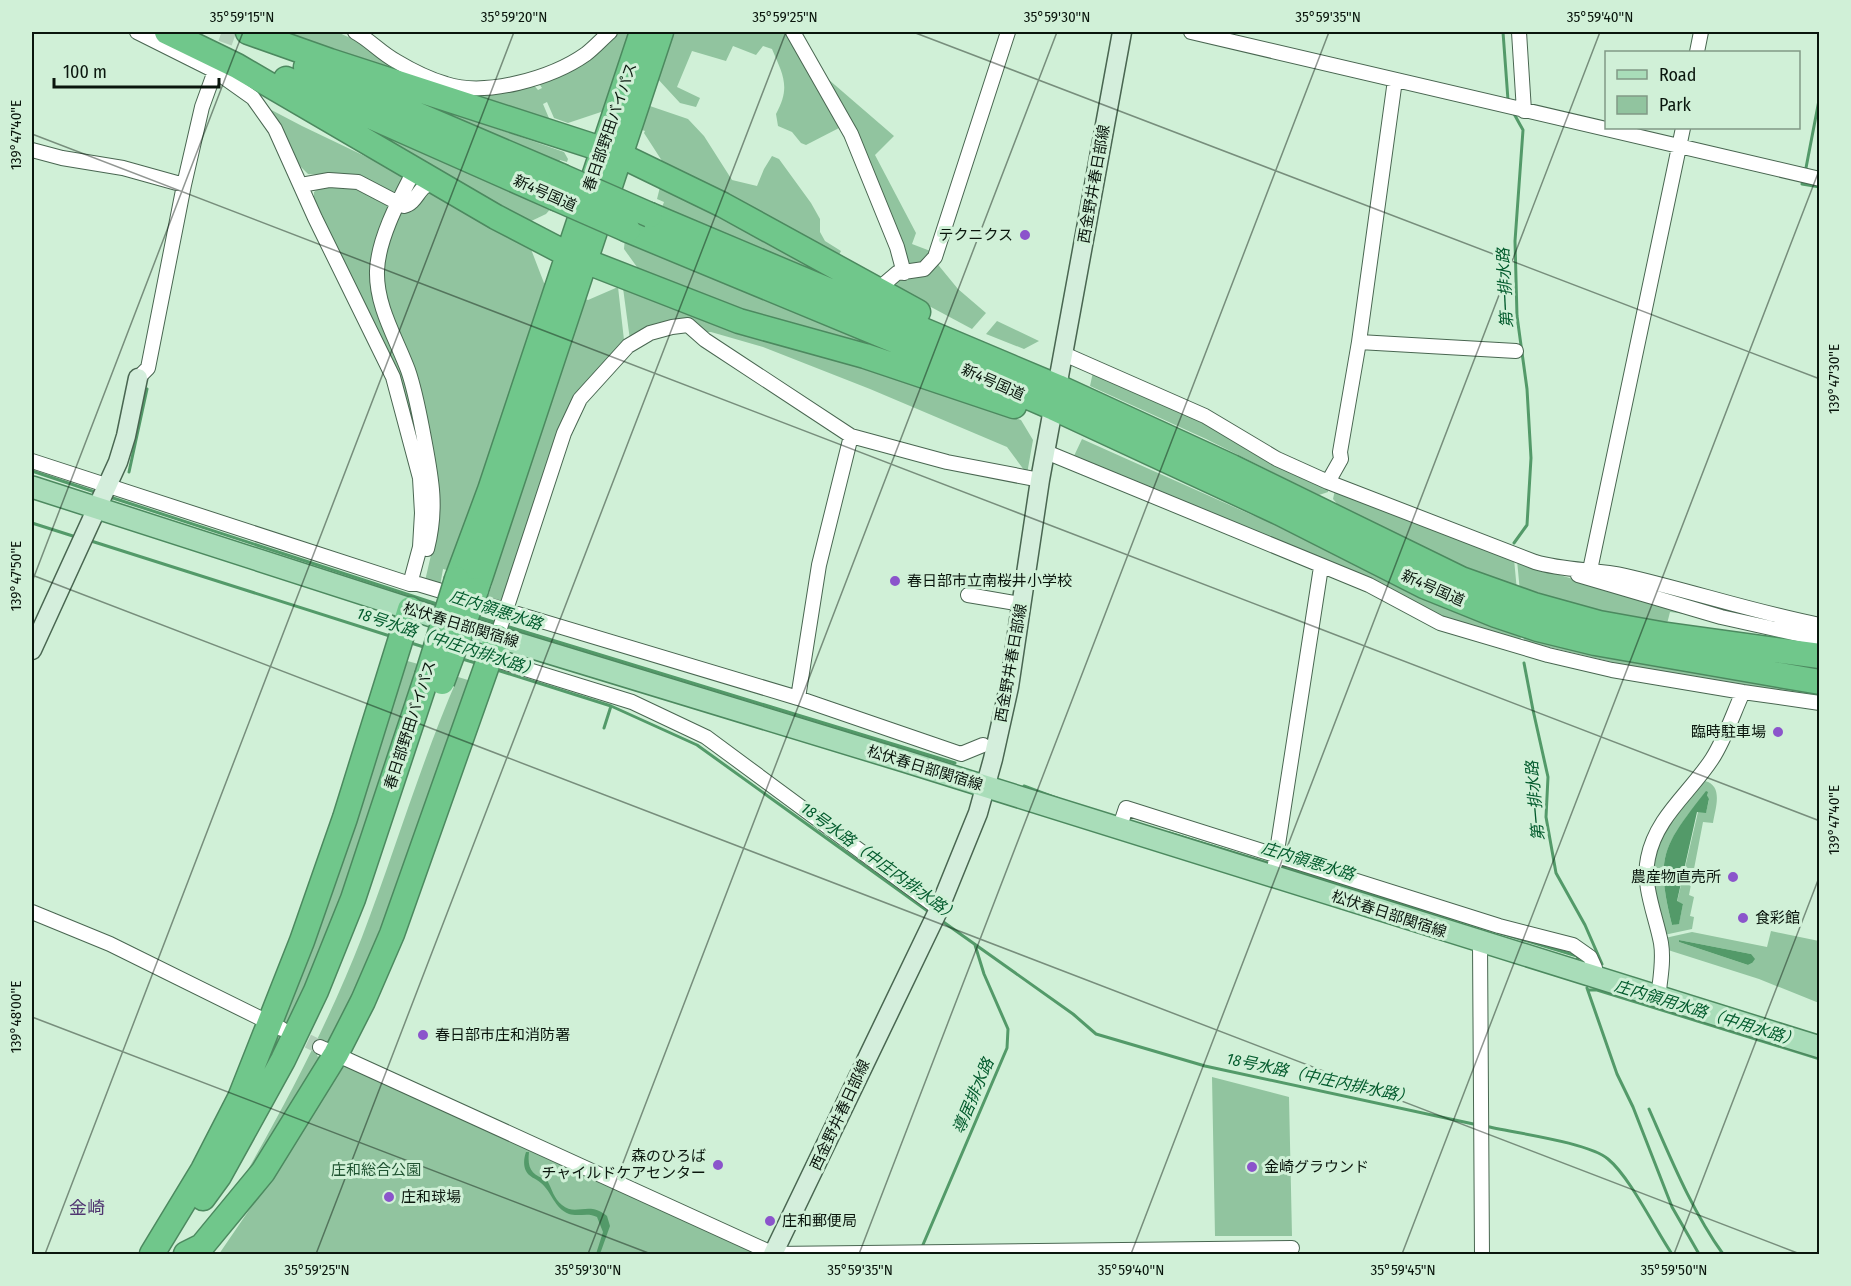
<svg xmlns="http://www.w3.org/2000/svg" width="1851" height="1286" font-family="'Fira Sans Condensed','Noto Sans JP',sans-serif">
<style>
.green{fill:#91c49f;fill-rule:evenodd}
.water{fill:#539a69}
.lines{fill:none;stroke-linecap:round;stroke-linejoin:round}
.stream{stroke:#539a69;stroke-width:3}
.street-tunnel{stroke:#b2cfb9;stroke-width:14;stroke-dasharray:14 7;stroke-linecap:butt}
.street-casing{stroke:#496651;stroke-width:16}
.secondary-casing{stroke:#496651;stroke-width:21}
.primary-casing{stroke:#4c895f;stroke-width:24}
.highway-casing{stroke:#4c895f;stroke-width:27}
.street{stroke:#fff;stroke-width:14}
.secondary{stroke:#d4eedc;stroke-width:18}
.primary{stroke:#a9ddb9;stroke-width:21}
.highway{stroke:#70c78b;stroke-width:24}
.highway-bridge-casing{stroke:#4c895f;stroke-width:27;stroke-linecap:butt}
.highway-bridge{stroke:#70c78b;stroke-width:24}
.ticks{fill:none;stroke:#0a160d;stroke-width:1.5;stroke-opacity:0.45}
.poi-dot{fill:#8b54cb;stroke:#d0f0d7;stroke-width:2}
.labels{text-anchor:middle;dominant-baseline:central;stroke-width:6;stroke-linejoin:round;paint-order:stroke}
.street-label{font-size:15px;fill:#0a160d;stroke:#d0f0d7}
.poi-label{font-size:15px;fill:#0a160d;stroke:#d0f0d7;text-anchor:start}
.park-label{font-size:15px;fill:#205432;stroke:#d0f0d7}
.water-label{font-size:16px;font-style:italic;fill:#035b2d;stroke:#d0f0d7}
.quarter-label{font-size:18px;fill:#503671;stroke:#d0f0d7}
.neatline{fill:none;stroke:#0a160d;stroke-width:2}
.ticks-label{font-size:15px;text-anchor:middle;fill:#0a160d}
</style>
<rect width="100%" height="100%" fill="#d0f0d7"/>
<path class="green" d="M264,32H337L375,49L400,72L382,66L370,65L418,80L450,87L451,84L502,86L531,82L538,90L542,88L540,85L542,78C574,66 589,56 613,32H633L604,111L568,123L554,118L547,102L543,104L551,123L466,95L419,83Z
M671,32H787L839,128L806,145L801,143L792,132L778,126L776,114C791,87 783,75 772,49L763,46L756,55L733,46L726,61L692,51L677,87L700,98L696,107L680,103L656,77Z
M801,32L821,73L894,136L875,155L916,233L912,244L933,252L929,260L911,270L797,33Z
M290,89L553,206L546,214L525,224Z
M391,92L564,152L568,159L567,162L560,160L558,165Z
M258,103L302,126L398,172L404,180L399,191L392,192L362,178L340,173L321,175L308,174L300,166L280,130Z
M647,105L688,119L704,136L732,180L757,186L764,169L772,156L779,159L811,203L820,219V232L825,241L841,251L838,257L664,164L644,133L645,131L639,129Z
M661,183L858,290L661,210L664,202L657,199Z
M323,185L358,187L387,204L389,209L372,252L371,283L373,298L405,376L428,483L421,554L409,429L314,199V192Z
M426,193L435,194L529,244L544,283L549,285L454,572L443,569L440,586L425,581L434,542L439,510L384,289V257L400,209Z
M625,237L888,349L783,326L642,274L624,249Z
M935,261L958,289L986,313L972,329L888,284Z
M618,287L624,340L623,346L585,387L506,597L495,605L486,602L492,585L496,553L582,298L588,300Z
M623,288L970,401L1021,420L1033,440L1027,474L1007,447L870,389L763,347L711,332H699L688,322L630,340Z
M997,321L1039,341L1024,349L986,334Z
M1093,372L1197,418L1328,486V492L1319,495L1206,439L1090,386Z
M1082,439L1252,515L1311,537L1520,630L1521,641L1441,618L1087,463L1074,456Z
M1335,490L1514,559L1517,591L1476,574L1339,506L1333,499Z
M1517,560L1556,574L1701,616L1670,612L1666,628L1520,592Z
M1523,631L1819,689V699L1654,672L1524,641Z
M404,660L418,664L378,800L296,1016L178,1222L270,1034L280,1038L287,1024L277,1018Z
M458,677L468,680L472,691L399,900L333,1044L324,1040L317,1056L326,1061L234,1194C282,1111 327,1027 362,937C395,851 421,762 458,677Z
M1705,781C1724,786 1715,809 1713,823L1703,822L1689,895L1694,897L1690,916L1694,917L1692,929L1664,935C1656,901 1643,863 1664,830C1675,813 1689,798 1701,782ZM1706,792L1709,800L1706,812H1698L1677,902L1683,904L1679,923L1672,925C1655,856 1663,846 1706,792Z
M1771,931L1819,941V1003L1759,979L1668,950L1665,938L1692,932L1767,947ZM1679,940L1751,954L1752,963L1748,965L1679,942Z
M343,1062L758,1254H219L267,1184Z
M1212,1077L1289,1097L1292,1236H1215Z"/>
<path class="water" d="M1706,791L1708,792L1707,795L1709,799L1706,813L1697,812L1677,901L1683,904L1679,924L1672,925C1655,856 1663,846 1706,791Z
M1679,940L1751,954L1755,959L1752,963L1748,965L1679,942Z
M526,1152H529C527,1169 532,1175 547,1180C552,1189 554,1199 562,1205C576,1217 589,1200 607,1216L610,1226L600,1254H596L603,1232L597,1217C588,1212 579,1217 569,1214C554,1208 552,1192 541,1183C535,1178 529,1177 526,1171C523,1165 524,1158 526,1152Z"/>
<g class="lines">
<path class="stream" d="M1503,32L1508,100
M1513,112L1523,130L1515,241L1517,316L1527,389L1531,458L1527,525L1514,543
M1805,173L1820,95
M1803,179L1802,184L1820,187
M32,471L98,493
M129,472L147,389
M110,497L440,605
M32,523L76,537
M88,540L393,637
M475,616L497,623
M506,626L955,763
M411,643L427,648
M459,658L479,664
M1524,663L1533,710L1548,777L1546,817L1556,873L1585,925L1602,964
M497,670L611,706L697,745L929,912
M604,728L611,706
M1024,786L1059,799
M1169,833L1271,864
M1278,866L1577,956L1579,964
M942,921L1073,1014L1096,1034L1205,1066L1478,1125
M1587,988L1617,1074L1633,1107L1672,1207L1699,1254
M1589,990H1597L1820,1059
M1649,1109C1671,1159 1692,1211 1723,1254
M1485,1126C1514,1133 1588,1142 1608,1159C1630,1177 1655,1229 1672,1254
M922,1247L1007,1048L1008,1029L984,974L975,945"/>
<path class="street-tunnel" d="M218,63L229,32
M289,1032L320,1047"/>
<g class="street-casing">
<path id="street" d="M137,32L215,71L253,98L275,129L315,218L393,377L420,478L422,513L420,547L410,584
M355,32C370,40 381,53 396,61C411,70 429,79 446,84C486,97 552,78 586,54C595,47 602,39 610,32
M793,32L851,134L897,247L904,273
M1191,32L1820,179
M1519,32L1524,111
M1697,52L1701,32
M32,150L62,158L123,168L184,185
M415,169C400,198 378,238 377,271C376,306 396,338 408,370C415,390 419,412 423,433C431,476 438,506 427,549
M301,185L329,180L358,182L404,206C420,202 418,180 438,185
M877,290L897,273L924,269L935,257L1008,32
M1359,342L1516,351
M1064,354L1205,416L1277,459L1328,482L1535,562C1565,571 1595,569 1626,576C1691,591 1754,612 1820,625
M138,378L148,368L184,185L202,107L215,71
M1046,452L1369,585L1440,623L1548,655L1612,670L1743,692L1820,703
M32,461L410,584H418L798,698L961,754L983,745
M1328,482L1341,459L1340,452L1359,342L1395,80
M1590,570L1683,128
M1578,575L1721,617L1820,639
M968,595L1021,604
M497,637L564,433L580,399L628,346L650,333L672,327L688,325L705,340L851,436L947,462L1040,480
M490,658L632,702L706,737L939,909
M798,698L819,565L851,436
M1119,829L1126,808L1499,926L1573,945L1590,957L1595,968L1593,978
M1275,864L1321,567
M32,912L110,944L282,1029
M1480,943L1482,1254
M1658,998C1660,980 1664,961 1661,943C1656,916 1642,886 1648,858C1656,817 1690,793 1712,759C1725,739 1733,714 1743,692
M320,1047L774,1254L1292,1248"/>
</g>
<g class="secondary-casing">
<path id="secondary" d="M32,650L118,462L126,436L138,378
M773,1254L939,909L978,813L993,759L1009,687L1040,480L1122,32"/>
</g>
<g class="primary-casing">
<path id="primary" d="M32,487L497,637L904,761L1820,1047"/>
</g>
<g class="highway-casing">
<path id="highway" d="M167,32L237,66L496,217L567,254L739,321L865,356L1014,406
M248,32L330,61L620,155L723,205L918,312
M306,67L561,176
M286,79L555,198
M650,215L1058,387L1232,467L1461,579L1534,605L1599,623L1666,635L1820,656
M628,230L966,370L1054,408L1280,513L1424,586L1496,615L1538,629L1595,643L1820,682
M457,579L490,490L642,32
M476,590L661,32
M203,1198L219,1176L283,1060L316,991L353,899L427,676
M152,1254L203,1170L240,1098L302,941L345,818L410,609
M186,1254L202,1246L263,1172L336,1054L363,1001L392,934L497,637"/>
</g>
<use href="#street" class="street"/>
<use href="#secondary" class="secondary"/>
<use href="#primary" class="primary"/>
<use href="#highway" class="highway"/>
<g class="highway-bridge-casing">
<path id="highway-bridge" d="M561,176L650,215
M555,198L628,230
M427,676L457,579
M442,682L476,590"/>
</g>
<use href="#highway-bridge" class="highway-bridge"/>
</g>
<path class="ticks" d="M913,32L1820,379M32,134L1820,821M32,575L1800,1254M32,582L243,32M32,1017L651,1254M45,1254L514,32M316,1254L786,32M588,1254L1057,32M859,1254L1329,32M1131,1254L1600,32M1402,1254L1820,168M1674,1254L1820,875"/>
<g class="poi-dot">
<circle cx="1025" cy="235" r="6"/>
<circle cx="895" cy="581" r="6"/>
<circle cx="1778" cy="732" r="6"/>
<circle cx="1733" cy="877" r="6"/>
<circle cx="1743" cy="918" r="6"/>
<circle cx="423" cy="1035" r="6"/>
<circle cx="718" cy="1165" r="6"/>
<circle cx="1252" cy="1167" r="6"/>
<circle cx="389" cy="1197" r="6"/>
<circle cx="770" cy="1221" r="6"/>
</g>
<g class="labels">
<g class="street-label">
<text transform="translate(610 127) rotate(-71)">春日部野田バイパス</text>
<text transform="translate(1094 184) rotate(-80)">西金野井春日部線</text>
<text transform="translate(545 193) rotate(24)">新4号国道</text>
<text transform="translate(993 382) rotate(24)">新4号国道</text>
<text transform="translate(1433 588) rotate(24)">新4号国道</text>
<text transform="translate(461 625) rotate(17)">松伏春日部関宿線</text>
<text transform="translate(1011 663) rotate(-80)">西金野井春日部線</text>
<text transform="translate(410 725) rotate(-72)">春日部野田バイパス</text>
<text transform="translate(925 768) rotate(17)">松伏春日部関宿線</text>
<text transform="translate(1389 914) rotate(18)">松伏春日部関宿線</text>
<text transform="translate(840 1115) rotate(-65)">西金野井春日部線</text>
</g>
<g class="poi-label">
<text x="1013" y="235" text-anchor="end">テクニクス</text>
<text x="907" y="581">春日部市立南桜井小学校</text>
<text x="1766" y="732" text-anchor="end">臨時駐車場</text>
<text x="1721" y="877" text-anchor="end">農産物直売所</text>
<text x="1755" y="918">食彩館</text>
<text x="435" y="1035">春日部市庄和消防署</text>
<text x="706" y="1156" text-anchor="end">森のひろば<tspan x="706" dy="17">チャイルドケアセンター</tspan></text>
<text x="1264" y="1167">金崎グラウンド</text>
<text x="401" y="1197">庄和球場</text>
<text x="782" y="1221">庄和郵便局</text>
</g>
<g class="park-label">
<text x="376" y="1170">庄和総合公園</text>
</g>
<g class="water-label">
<text transform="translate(1505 288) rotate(-93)">第一排水路</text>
<text transform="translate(496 610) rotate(18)">庄内領悪水路</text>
<text transform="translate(448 642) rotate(18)">18号水路（中庄内排水路）</text>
<text transform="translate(1535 801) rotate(-95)">第一排水路</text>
<text transform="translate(1308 861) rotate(17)">庄内領悪水路</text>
<text transform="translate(880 862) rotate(36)">18号水路（中庄内排水路）</text>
<text transform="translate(1707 1013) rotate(17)">庄内領用水路（中用水路）</text>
<text transform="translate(1320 1078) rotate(12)">18号水路（中庄内排水路）</text>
<text transform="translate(973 1096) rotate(-67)">導居排水路</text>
</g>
<g class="quarter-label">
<text x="87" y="1208">金崎</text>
</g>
</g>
<rect width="1851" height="1286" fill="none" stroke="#d0f0d7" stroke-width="66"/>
<rect x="1605" y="51" width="195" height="78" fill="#d0f0d7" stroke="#819986" stroke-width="1.5"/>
<rect x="1617" y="70" width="30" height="9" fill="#a9ddb9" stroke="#819986" stroke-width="1.5"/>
<text x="1659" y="81" font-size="18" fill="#0a160d">Road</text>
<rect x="1617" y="96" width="30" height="18" fill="#91c49f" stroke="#819986" stroke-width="1.5"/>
<text x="1659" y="111" font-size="18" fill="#0a160d">Park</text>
<path d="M54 78v9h165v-9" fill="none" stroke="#0a160d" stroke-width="3"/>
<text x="63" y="78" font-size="18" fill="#0a160d" stroke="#d0f0d7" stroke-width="4.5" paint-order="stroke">100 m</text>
<rect x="33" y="33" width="1785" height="1220" class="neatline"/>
<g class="ticks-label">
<text x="242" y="22">35°59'15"N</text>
<text x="514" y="22">35°59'20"N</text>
<text x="785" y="22">35°59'25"N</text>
<text x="1057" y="22">35°59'30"N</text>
<text x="1328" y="22">35°59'35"N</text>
<text x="1600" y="22">35°59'40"N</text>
<text transform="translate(16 135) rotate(-90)" y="5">139°47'40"E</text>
<text transform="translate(1834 379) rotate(-90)" y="5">139°47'30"E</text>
<text transform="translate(16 576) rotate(-90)" y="5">139°47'50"E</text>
<text transform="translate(1834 820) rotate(-90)" y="5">139°47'40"E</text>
<text transform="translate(16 1017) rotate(-90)" y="5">139°48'00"E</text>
<text x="317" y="1275">35°59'25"N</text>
<text x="588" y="1275">35°59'30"N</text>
<text x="860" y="1275">35°59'35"N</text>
<text x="1131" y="1275">35°59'40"N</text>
<text x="1403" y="1275">35°59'45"N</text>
<text x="1674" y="1275">35°59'50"N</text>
</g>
</svg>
